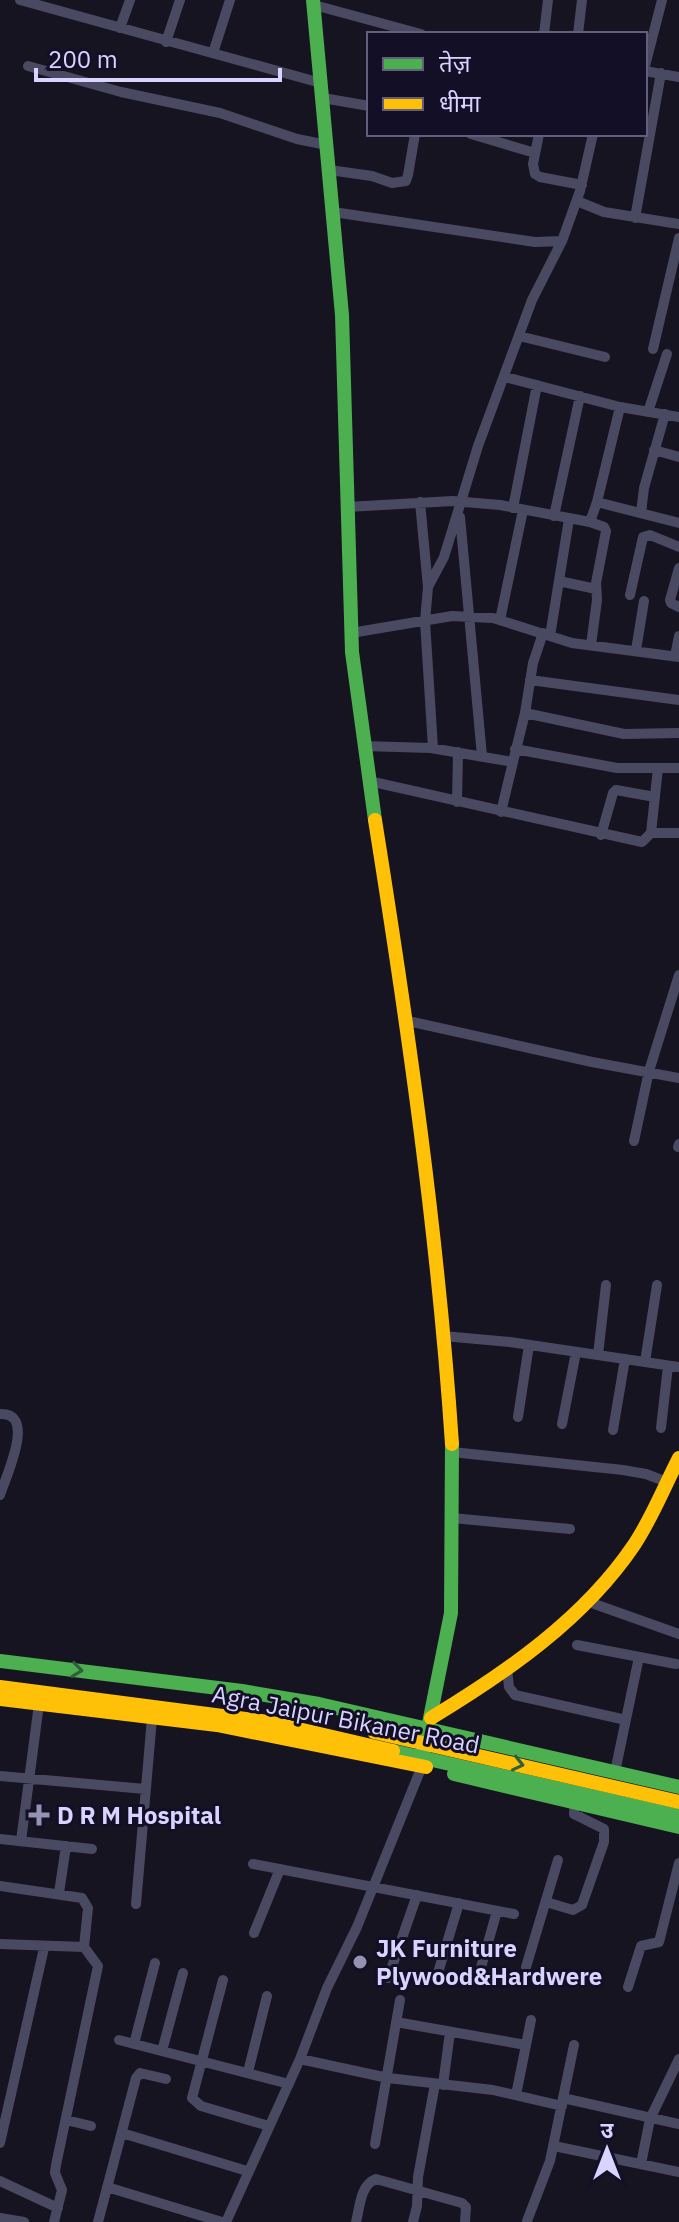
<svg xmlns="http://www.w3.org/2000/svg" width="679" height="2222" font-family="'IBM Plex Sans','Noto Sans Devanagari',sans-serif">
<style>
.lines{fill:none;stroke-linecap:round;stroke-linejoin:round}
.street{stroke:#4a4962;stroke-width:10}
.fast{stroke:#4caf50;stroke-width:14}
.slow{stroke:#ffc107;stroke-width:14}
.oneway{stroke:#305f3b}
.poi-dot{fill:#9591b1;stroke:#130f26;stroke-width:3}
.labels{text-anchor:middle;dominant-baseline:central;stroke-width:6;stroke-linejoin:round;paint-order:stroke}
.street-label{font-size:24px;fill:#d9d4ff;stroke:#130f26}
.poi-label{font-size:24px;font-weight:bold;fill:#d9d4ff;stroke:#130f26;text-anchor:start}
</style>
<rect width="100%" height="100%" fill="#161421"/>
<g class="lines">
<path class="street" d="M20,0L321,83
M314,5L421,34
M120,28L130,0
M544,34L548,0
M578,34L582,0
M166,42L180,0
M213,53L230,0
M28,66L121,92L220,113L297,139L327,145
M645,66L662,0
M645,71L679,77
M323,98L369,106
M471,134L535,153
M539,134L533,164L535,174L540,177L582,185
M329,170L372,176L392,183L406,181L408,175L415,134
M577,201L604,212L679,224
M333,212L535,242L562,241L580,191L593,134
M635,218L661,73
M519,336L605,357
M653,349L679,238
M505,377L620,407
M648,412L667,354
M654,450L679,457
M420,502L428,587
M597,502L679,523
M347,507L453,501L500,505L590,522L597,502L620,407L679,417
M513,508L537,385
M641,513L644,488L665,414
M554,516L580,396
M460,517L482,756
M590,522L604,527L606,531L596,583L597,600L591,645
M679,568L670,600L671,603L679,607
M559,581L596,589
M630,595L643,537L650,535L679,547
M500,620L523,510
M351,633L452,616L493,618L572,643L679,657
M550,636L569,519
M636,650L644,601
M675,656L679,636
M530,680L679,700
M525,713L624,734L679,733
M363,746L431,748L513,762L525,713L533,663L543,633
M433,748L425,621L428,587L444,557L478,446L532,300L562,241
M515,749L617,768H679
M369,781L642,842L651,833H679
M457,802L458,752
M501,812L513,762
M651,833L658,768
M601,835L613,793L616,790L655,797
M408,1021L592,1062L679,1078
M634,1141L649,1071L679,975
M678,1147L679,1144
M443,1336L510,1342L679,1367
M598,1355L606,1285
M645,1362L657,1285
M0,1414C37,1412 6,1476 0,1495
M518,1417L529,1345
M562,1424L576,1352
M661,1428L668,1366
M613,1430L625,1359
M452,1452L623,1470L646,1474L667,1482
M452,1518L570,1529
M586,1601L679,1634
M577,1645L676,1664
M507,1669L509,1687L515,1695L626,1720
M615,1772L639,1657
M0,1776L145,1789
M0,1839L92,1849
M21,1841L39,1704
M253,1864L514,1914
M0,1886L82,1898L88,1908L84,1947L98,1966L56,2165L55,2173L62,2190L54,2222
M59,1893L66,1846
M546,1902L573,1910L582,1905L604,1842V1829L574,1814L575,1802
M136,1904L152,1718
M254,1933L280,1869
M0,1944L84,1947
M526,1967L558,1860
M437,1976L459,1903
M388,1978L417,1895
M478,1978L497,1911
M223,1980L192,2098L201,2106L269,2126
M628,1987L641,1946L659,1942L679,1863
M396,2022L526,2045
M119,2040L289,2084
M134,2044L155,1963
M162,2051L183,1973
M300,2059L388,2078L493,2090L562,2106
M248,2072L267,1996
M443,2085L450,2032
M516,2095L531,2020
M563,2098L679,2124
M66,2120L91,2126
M122,2133L247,2171
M0,2143L44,1948
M375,2144L400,2000
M554,2146L679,2172
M641,2164L650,2119L679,2059
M0,2181L58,2208
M107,2187L222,2222
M0,2218L24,2222
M527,2221L550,2161L574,2045
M98,2222L136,2078L140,2073L166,2079
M226,2222L300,2059L327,1988L357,1927L422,1766
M356,2222C360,2207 360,2185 376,2179L462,2203L466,2207L465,2222
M413,2222L417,2206L418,2177L435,2084"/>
<path class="fast" d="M313,0L342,315L352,652L375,820
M0,1661L242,1691L319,1704L679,1787
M393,1751L679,1816
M423,1753L451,1613L452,1444
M454,1774L679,1827"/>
<path class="slow" d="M375,820C408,1027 438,1235 452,1444
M0,1687L268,1722L393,1751
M0,1699L217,1725L426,1767
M431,1718C507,1672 584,1619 634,1545C652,1518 664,1487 679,1458
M374,1732L679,1802"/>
</g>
<defs><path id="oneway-chevron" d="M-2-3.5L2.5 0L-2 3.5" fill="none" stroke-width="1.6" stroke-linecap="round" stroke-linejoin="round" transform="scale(2)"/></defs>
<g class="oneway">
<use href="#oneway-chevron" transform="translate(77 1670) rotate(7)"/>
<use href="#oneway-chevron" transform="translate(518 1764) rotate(13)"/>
</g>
<g class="poi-dot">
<path d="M35 1803h8v8h8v8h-8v8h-8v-8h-8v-8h8z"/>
<circle cx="360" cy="1962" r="8"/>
</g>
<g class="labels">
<g class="street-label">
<text transform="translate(346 1719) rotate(11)">Agra Jaipur Bikaner Road</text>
</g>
<g class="poi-label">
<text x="57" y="1815">D R M Hospital</text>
<text x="376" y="1948">JK Furniture<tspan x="376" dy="28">Plywood&amp;Hardwere</tspan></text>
</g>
</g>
<rect x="367" y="32" width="280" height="104" fill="#130f26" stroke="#625e7d" stroke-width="2"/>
<rect x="383" y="58" width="40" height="12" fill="#4caf50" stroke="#625e7d" stroke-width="2"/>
<text x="439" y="72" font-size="24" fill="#d9d4ff">तेज़</text>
<rect x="383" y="98" width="40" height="12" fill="#ffc107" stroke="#625e7d" stroke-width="2"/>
<text x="439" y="112" font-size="24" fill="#d9d4ff">धीमा</text>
<g transform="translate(607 2150)" stroke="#130f26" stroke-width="6" paint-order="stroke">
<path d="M0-6L14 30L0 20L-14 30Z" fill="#d9d4ff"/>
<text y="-12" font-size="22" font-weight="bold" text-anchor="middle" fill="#d9d4ff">उ</text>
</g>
<path d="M36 68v12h244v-12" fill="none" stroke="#d9d4ff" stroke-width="4"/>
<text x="48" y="68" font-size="24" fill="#d9d4ff" stroke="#130f26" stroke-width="6" paint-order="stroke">200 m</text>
</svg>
